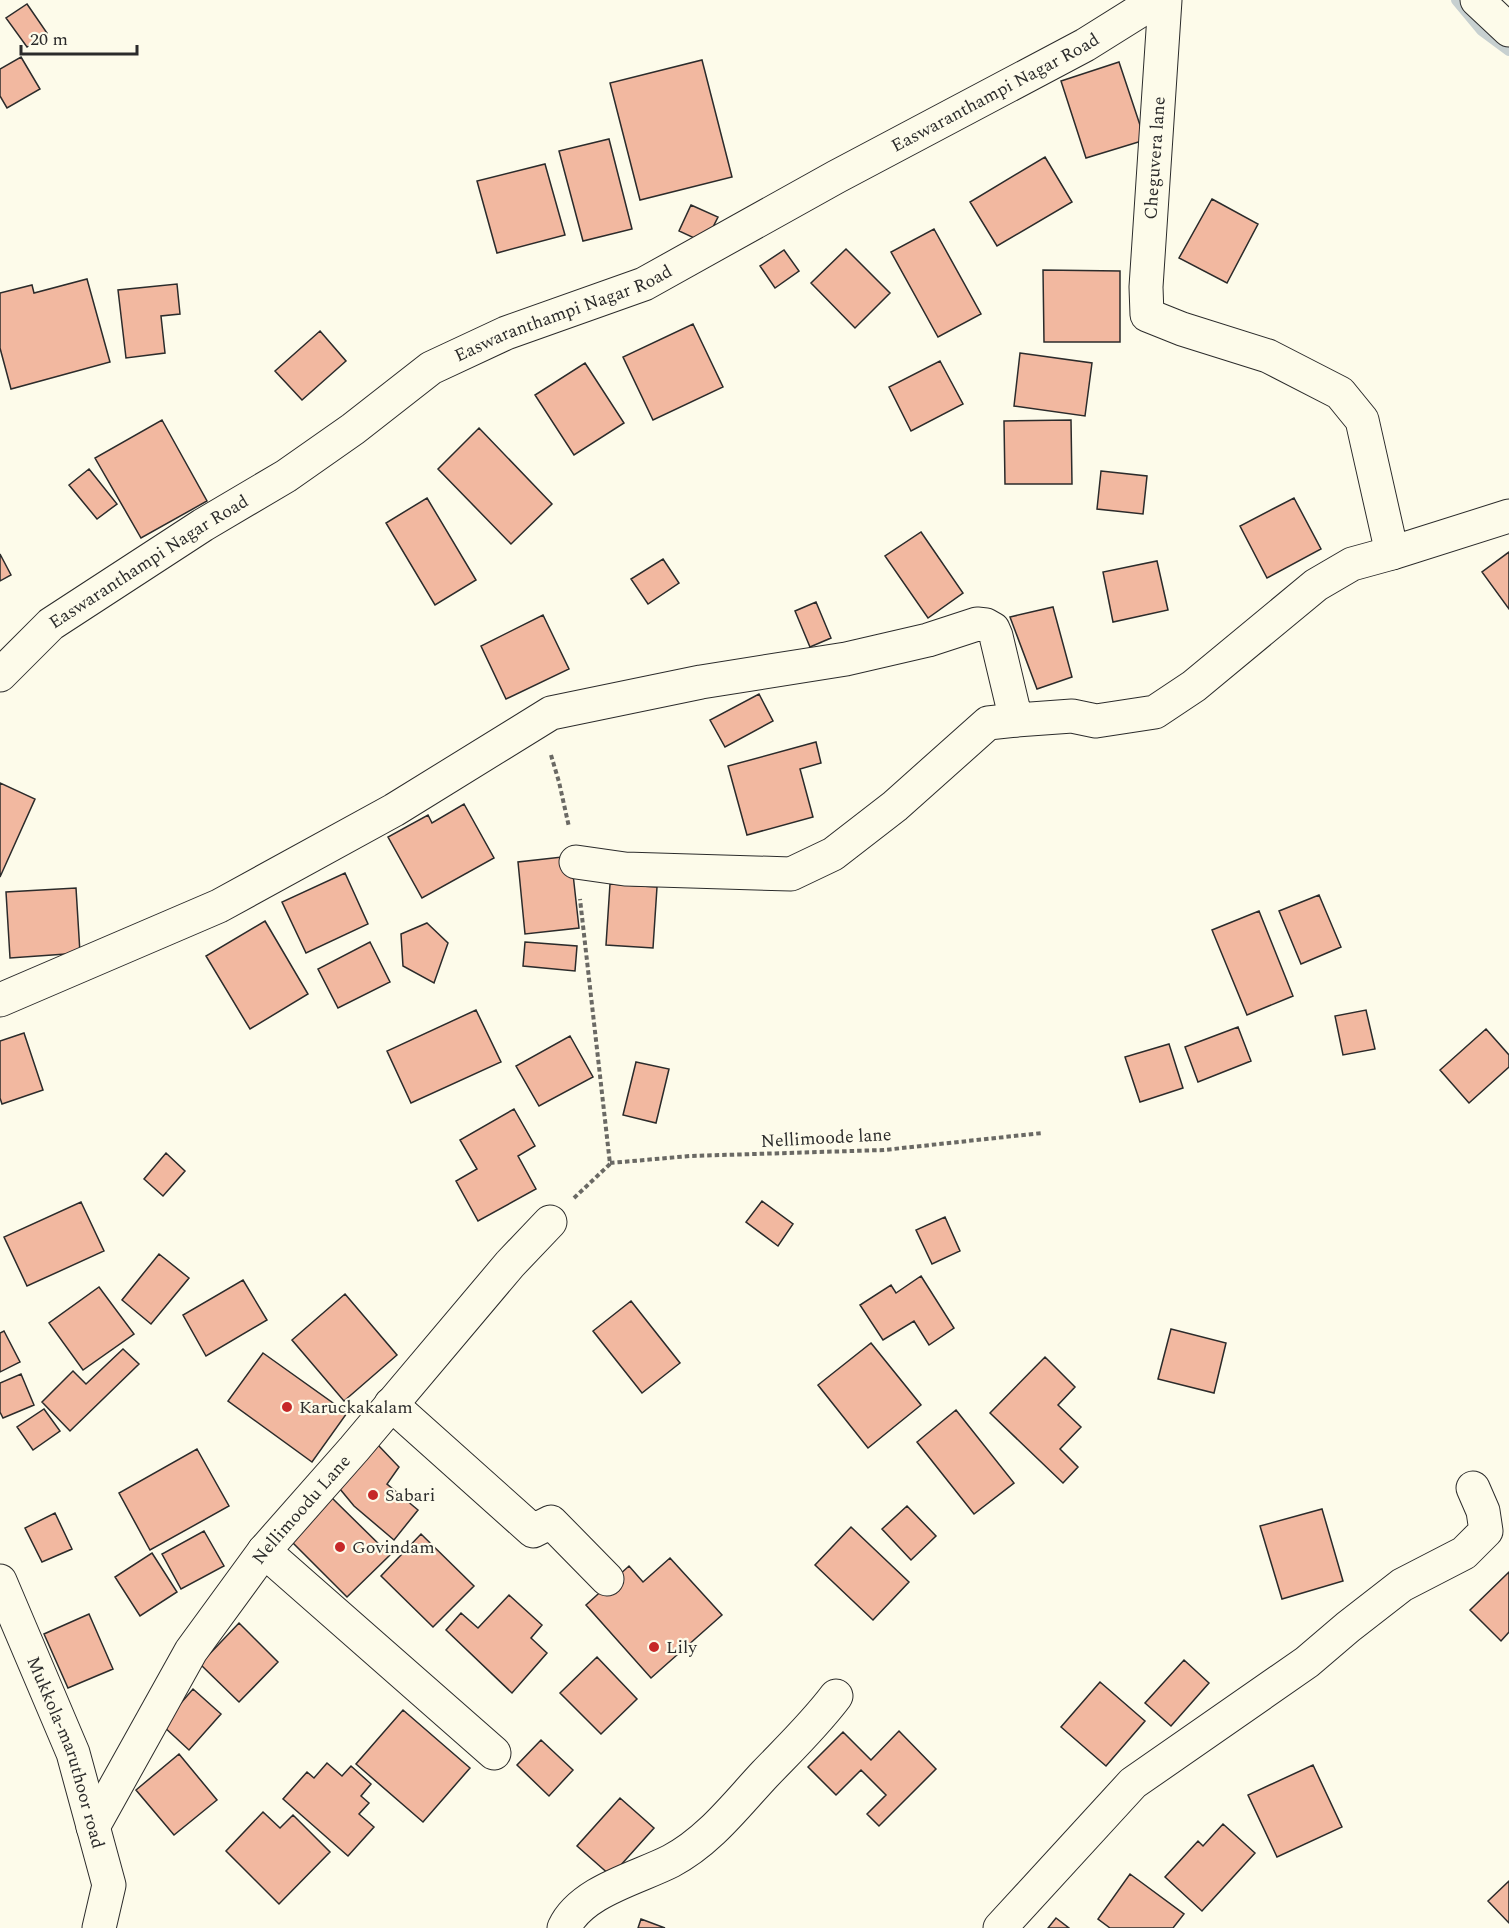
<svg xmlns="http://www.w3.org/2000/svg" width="1509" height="1928" font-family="Spectral,serif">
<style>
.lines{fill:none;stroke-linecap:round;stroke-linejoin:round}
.stream{stroke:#c7d0d0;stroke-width:12}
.building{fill:#f2b8a0;stroke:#2b2b2b;stroke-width:1.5}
.minor-casing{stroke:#2b2b2b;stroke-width:35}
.path{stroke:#6a6964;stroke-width:4;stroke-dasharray:4.5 3;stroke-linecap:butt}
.minor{stroke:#fdfbea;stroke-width:33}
.poi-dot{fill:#c62828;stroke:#fdfbea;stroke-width:2}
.labels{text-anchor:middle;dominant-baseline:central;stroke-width:4.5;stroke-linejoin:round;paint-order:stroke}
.street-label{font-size:18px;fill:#2b2b2b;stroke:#fdfbea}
.poi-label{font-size:18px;fill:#2b2b2b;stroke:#fdfbea;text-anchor:start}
</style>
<rect width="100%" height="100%" fill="#fdfbea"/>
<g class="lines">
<path class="stream" d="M1457,0L1482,30L1509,50"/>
</g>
<path class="building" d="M27,4L47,33L27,47L6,18Z
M21,57L40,89L7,108L0,96V69Z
M702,60L732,177L640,200L610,83Z
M1119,62L1145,140L1086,158L1061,81Z
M609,139L632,229L583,241L559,151Z
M1045,157L1072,202L997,246L970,202Z
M545,164L565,235L497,253L477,181Z
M1212,199L1258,224L1227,283L1179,258Z
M691,205L718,217L705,243L679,231Z
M934,229L981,314L938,337L891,252Z
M846,249L890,293L855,328L811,283Z
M784,250L799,271L775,288L760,266Z
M1043,270L1120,271V342H1044Z
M87,279L110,362L11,389L0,348V293L32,285L34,293Z
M177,284L180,314L161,316L165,353L126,358L118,290Z
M693,324L723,387L653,420L623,357Z
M320,331L346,361L302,400L275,371Z
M1020,353L1092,363L1085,416L1014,406Z
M940,361L963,404L911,431L889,387Z
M585,363L624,423L574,455L535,395Z
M162,420L207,501L141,538L95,458Z
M1071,420L1072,484H1005L1004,421Z
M479,428L552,504L511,544L438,469Z
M89,469L117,504L97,519L69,485Z
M1101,471L1147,476L1143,514L1097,509Z
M427,498L476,580L435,605L386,523Z
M1294,498L1321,549L1267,578L1240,526Z
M921,532L963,593L928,618L885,556Z
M1509,552V609L1482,572Z
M0,554L11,575L0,581Z
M663,559L679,583L648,604L631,579Z
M1157,561L1168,610L1113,622L1103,572Z
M816,602L831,638L810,647L795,611Z
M1053,607L1072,677L1037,689L1010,617Z
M543,615L569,669L506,699L481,646Z
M759,694L773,721L725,747L710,720Z
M816,742L821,763L800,769L813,817L747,835L728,766Z
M0,783L35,799L0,877Z
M464,804L494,858L422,898L388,837L428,815L432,823Z
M571,856L579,928L525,934L518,862Z
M345,873L368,924L306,953L282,902Z
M610,884L657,887L653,948L606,945Z
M76,888L80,953L10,958L6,892Z
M1319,895L1341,947L1301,964L1279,911Z
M1259,911L1293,996L1247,1015L1212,930Z
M265,921L308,994L250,1029L206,956Z
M427,923L448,943L434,983L403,966L401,934Z
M370,942L390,982L338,1008L318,969Z
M525,942L577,946L575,971L523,966Z
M476,1010L501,1062L411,1103L387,1051Z
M1366,1010L1375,1049L1343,1055L1335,1016Z
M1238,1027L1251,1061L1198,1082L1185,1047Z
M1486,1029L1509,1055V1067L1469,1103L1440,1070Z
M24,1033L43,1090L2,1104L0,1098V1041Z
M570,1036L593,1077L539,1106L516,1066Z
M1169,1044L1183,1088L1140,1102L1125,1057Z
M636,1062L669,1069L656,1123L623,1115Z
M514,1109L535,1146L518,1156L536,1189L478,1221L456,1181L477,1169L460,1140Z
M166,1153L185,1171L163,1196L144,1179Z
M762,1201L793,1224L778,1246L746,1222Z
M81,1202L104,1251L27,1286L4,1237Z
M945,1217L960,1251L932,1264L916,1230Z
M159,1254L189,1278L151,1324L122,1300Z
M921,1276L954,1328L929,1345L914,1321L883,1340L860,1305L891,1285L896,1293Z
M243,1280L267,1320L206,1356L183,1315Z
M99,1287L134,1334L83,1370L49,1323Z
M345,1294L397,1355L344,1401L292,1340Z
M631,1301L680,1363L642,1393L593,1331Z
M1171,1329L1226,1343L1214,1393L1158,1379Z
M4,1331L20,1362L0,1372V1333Z
M871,1343L921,1405L868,1448L818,1385Z
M123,1349L139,1364L70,1431L42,1402L73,1371L86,1384Z
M263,1353L347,1413L312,1462L228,1401Z
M1045,1357L1075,1387L1058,1405L1081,1427L1060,1449L1078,1467L1063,1483L990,1413Z
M21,1374L34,1405L3,1418L0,1412V1383Z
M44,1409L60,1431L33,1450L17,1427Z
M956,1410L1014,1483L974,1514L917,1442Z
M378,1445L399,1467L387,1484L418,1510L394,1540L354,1506L335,1483Z
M197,1449L229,1506L150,1550L119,1493Z
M331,1497L390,1555L347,1597L289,1539Z
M907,1506L936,1536L911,1560L882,1529Z
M1322,1509L1343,1581L1282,1599L1260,1526Z
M55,1513L72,1549L42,1562L25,1528Z
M851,1527L909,1582L873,1620L815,1565Z
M204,1531L224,1566L181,1589L162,1554Z
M421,1534L474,1586L433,1627L381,1576Z
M152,1553L177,1592L140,1616L115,1577Z
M670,1558L722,1615L651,1678L586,1605L629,1566L643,1582Z
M1509,1572V1632L1501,1641L1470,1610Z
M509,1595L542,1625L531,1638L547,1653L512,1693L446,1630L461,1613L478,1628Z
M89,1614L113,1669L68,1688L44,1634Z
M239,1623L278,1662L239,1702L200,1664Z
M597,1657L637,1699L601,1734L560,1693Z
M1184,1660L1209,1683L1171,1726L1145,1703Z
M1100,1682L1145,1721L1106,1766L1061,1727Z
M193,1689L221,1714L189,1750L162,1725Z
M403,1710L470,1768L423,1822L356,1764Z
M899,1731L936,1769L879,1826L867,1814L886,1795L861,1770L836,1795L808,1767L843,1732L871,1760Z
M541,1740L573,1770L549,1796L517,1765Z
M179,1754L217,1800L174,1835L136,1790Z
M327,1763L342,1776L351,1766L371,1784L361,1796L369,1803L359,1814L374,1827L348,1856L283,1799L307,1772L314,1778Z
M1313,1765L1342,1827L1277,1857L1248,1795Z
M620,1798L654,1828L611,1876L577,1846Z
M263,1812L280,1828L293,1815L330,1852L279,1904L226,1851Z
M1223,1824L1255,1853L1202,1911L1165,1877L1198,1841L1203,1846Z
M1130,1874L1184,1914L1173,1928H1110L1098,1919Z
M1509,1881V1923L1488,1901Z
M1056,1918L1069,1928H1048Z
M641,1919L665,1928H638Z"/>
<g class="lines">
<g class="minor-casing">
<g id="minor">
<path d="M1165,0L1146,287L1147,315L1182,329L1268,356L1340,393L1362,420L1392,553L1509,516"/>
<path d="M1477,0L1509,30"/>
<path id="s1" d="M0,675L51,624L203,525L286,476L353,429L431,368L506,333L644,284L836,177L1085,45L1157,0"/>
<path d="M576,862L625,869L791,874L833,854L895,806L988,723L1016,720"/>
<path d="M0,1000L219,906L394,810L551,713L701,682L846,659L928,640L977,624L986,625L993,629L996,636L1016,720L1072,716L1096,721L1155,712L1194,686L1316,585L1352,564L1392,553"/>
<path d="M391,1404L533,1531L551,1522L607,1579"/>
<path d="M264,1551L494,1753"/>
<path id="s2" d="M0,1581L73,1753L109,1885L99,1928"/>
<path id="s3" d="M93,1827L191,1651L264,1551L354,1449L510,1264L550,1222"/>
<path d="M564,1928C581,1891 638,1878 671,1861C709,1841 736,1805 765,1774C790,1748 815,1724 836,1696"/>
<path d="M1000,1928L1133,1783L1307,1662L1348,1627L1402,1585L1464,1553L1486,1531L1483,1511L1473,1488"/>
</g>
</g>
<path class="path" d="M551,755L559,782L569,827
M610,1163L690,1156L884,1150L1042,1133
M574,1198L610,1164L580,899"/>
<use href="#minor" class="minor"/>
</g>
<g class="poi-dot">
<circle cx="287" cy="1407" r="6"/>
<circle cx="373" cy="1495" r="6"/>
<circle cx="340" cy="1547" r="6"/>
<circle cx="654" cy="1647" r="6"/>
</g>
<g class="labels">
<g class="street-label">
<text stroke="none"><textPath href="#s1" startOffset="1160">Easwaranthampi Nagar Road</textPath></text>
<text transform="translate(1155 158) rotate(-86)">Cheguvera lane</text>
<text stroke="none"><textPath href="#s1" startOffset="674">Easwaranthampi Nagar Road</textPath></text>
<text stroke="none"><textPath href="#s1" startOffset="188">Easwaranthampi Nagar Road</textPath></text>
<text transform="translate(826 1138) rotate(-3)">Nellimoode lane</text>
<text stroke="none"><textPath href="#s3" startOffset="381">Nellimoodu Lane</textPath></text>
<text stroke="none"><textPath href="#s2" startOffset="184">Mukkola-maruthoor road</textPath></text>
</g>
<g class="poi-label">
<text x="299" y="1407">Karuckakalam</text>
<text x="385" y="1495">Sabari</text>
<text x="352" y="1547">Govindam</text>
<text x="666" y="1647">Lily</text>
</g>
</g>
<path d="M21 45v9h116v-9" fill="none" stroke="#2b2b2b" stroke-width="3"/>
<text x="30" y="45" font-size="18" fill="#2b2b2b" stroke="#fdfbea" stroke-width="4.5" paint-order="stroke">20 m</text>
</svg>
